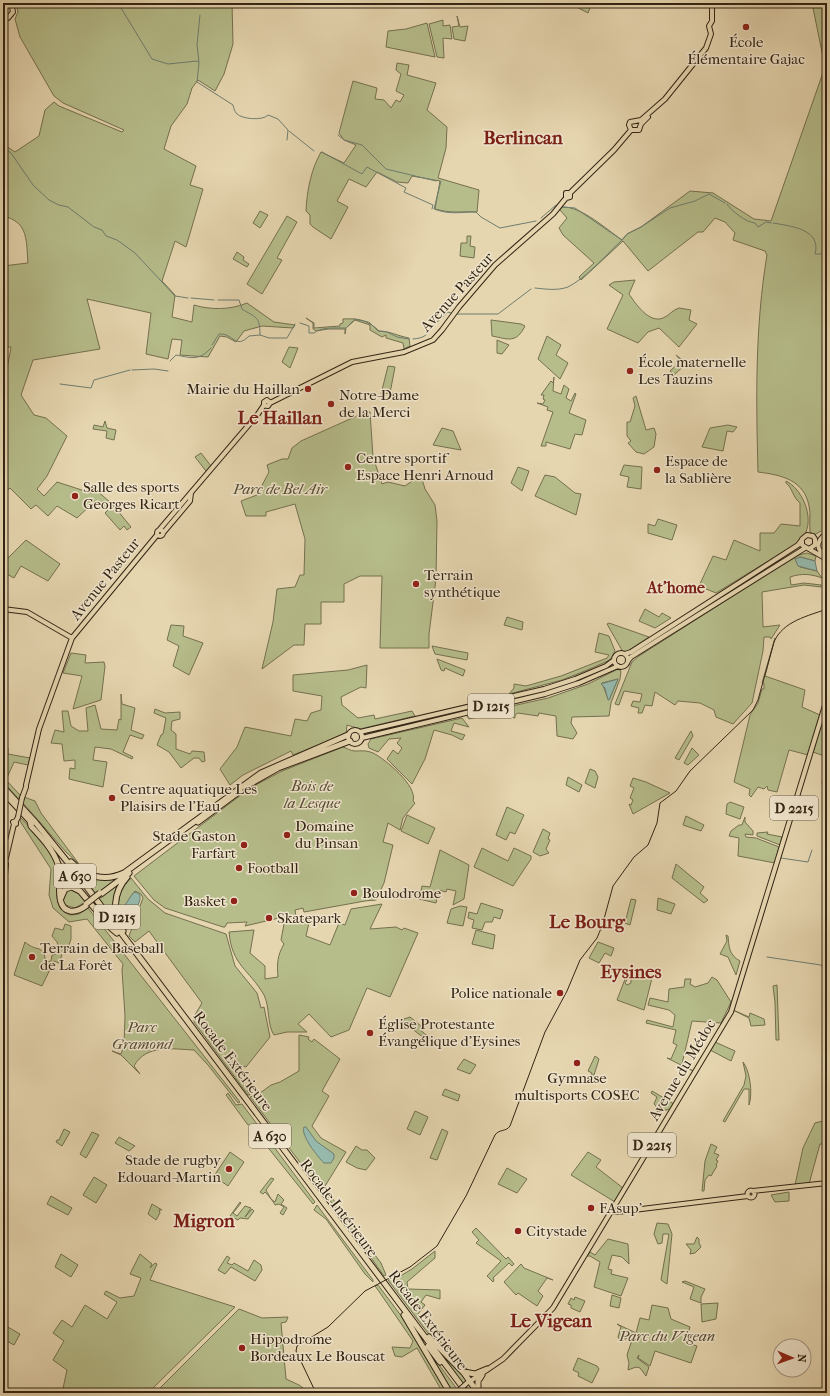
<svg xmlns="http://www.w3.org/2000/svg" width="830" height="1396" font-family="'IM FELL French Canon',serif">
<style>
.green{fill:#b6bd8b;stroke:#74704f;fill-rule:evenodd}
.water{fill:#96b9ac;stroke:#6e7d6f}
.lines{fill:none;stroke-linecap:round;stroke-linejoin:round}
.stream{stroke:#6e7d6f;stroke-width:1}
.major-casing{stroke:#322413;stroke-width:6}
.highway-casing{stroke:#322413;stroke-width:7}
.major{stroke:#e6d6b0;stroke-width:4}
.highway{stroke:#e6d6b0;stroke-width:5}
.tram{stroke:#322413;stroke-width:1}
.major-bridge-casing{stroke:#322413;stroke-width:6;stroke-linecap:butt}
.highway-bridge-casing{stroke:#322413;stroke-width:7;stroke-linecap:butt}
.major-bridge{stroke:#e6d6b0;stroke-width:4}
.highway-bridge{stroke:#e6d6b0;stroke-width:5}
.poi-dot{fill:#8f2418;stroke:#efe4cc;stroke-width:1.5}
.labels{text-anchor:middle;dominant-baseline:central;stroke-width:3;stroke-linejoin:round;paint-order:stroke}
.shield{fill:#efe4cc;stroke:#6b5e4a;stroke-width:1}
.shield-label{font-size:14px;font-weight:bold;fill:#322413}
.poi-label{font-size:15px;fill:#322413;stroke:#efe4cc;text-anchor:start}
.street-label{font-size:15px;fill:#322413;stroke:#efe4cc}
.park-label{font-size:15px;font-style:italic;fill:#534a31;stroke:#efe4cc}
.neighbourhood-label{font-size:16px;font-weight:bold;fill:#7a1f14;stroke:#efe4cc}
.district-label{font-size:19px;font-weight:bold;fill:#7a1f14;stroke:#efe4cc}
</style>
<rect width="100%" height="100%" fill="#e6d6b0"/>
<filter id="stains"><feTurbulence type="fractalNoise" baseFrequency=".005" numOctaves="4"/><feColorMatrix values="0 0 0 0 .2 0 0 0 0 .09 0 0 0 0 .02 0 0 0 .5 -.17"/></filter>
<radialGradient id="worn" r=".72"><stop offset=".6" stop-color="#630" stop-opacity="0"/><stop offset="1" stop-color="#630" stop-opacity=".3"/></radialGradient>
<path class="green" d="M16,3H232L233,44L224,74L215,91L198,80L192,88L187,104L171,126L164,149L196,166L190,185L203,189L186,247L175,241L162,281L175,295L172,317L192,322L194,305C210,310 231,310 247,303L274,322L295,325L293,328L262,326L244,331L236,342L227,337L220,336L208,357L180,355L182,340L172,339L168,359L146,354L151,313L87,299L100,349L33,360L21,395L34,415L46,418L67,436L47,476L37,489L44,496L57,482L91,493L95,489L111,503L104,509L95,501L77,518L57,506L48,516L36,505L31,509L10,488L3,494V372L8,364L11,347H3V266L28,263C26,241 29,222 3,216V144L15,152L39,136L45,110L54,102L59,106L122,132L124,130L63,103L54,96L20,37L15,19L18,12Z
M569,3H592L588,13Z
M812,3H827V528L814,535L810,532C809,524 811,514 809,506C804,480 782,475 758,472C756,399 755,327 767,255L765,251L733,240L735,233L725,222L715,218L703,232H698L648,271L623,241L581,280L579,277L594,263L563,235L559,228L567,218L560,210L562,207C581,206 606,229 622,240L627,234L641,227L690,191L713,193L754,219L771,221L825,67Z
M457,16L460,27L468,26L465,41L454,39L452,27L459,26Z
M443,20V26L450,25L452,39L443,38L444,58L437,57L429,24Z
M427,23L435,57L386,47L388,31L406,29Z
M397,63L409,65L407,75L436,83L427,110L447,127L446,148L438,178L479,190L477,212C459,211 453,214 435,209L440,181L412,176L408,183L397,182L377,172L366,187L349,179L337,201L348,207L331,239L313,227L310,224V215L306,211C307,190 311,170 321,152L344,163L356,145L344,140L339,133L353,81L377,88L375,99L384,100L391,108L396,100L400,102L404,95L396,91L401,74L396,70Z
M260,211L268,215L260,228L253,223Z
M287,216L297,222L277,258L282,260L262,294L247,284Z
M467,236H471L470,246L475,247L474,258L460,256L461,243H467Z
M237,252L244,257L243,260L249,264L247,267L233,259Z
M635,280L629,294C635,303 649,324 663,318C669,316 672,310 679,308L691,310L689,320L697,324L679,347L659,328L648,332L638,343L607,329L623,295L609,285L614,282Z
M306,318L314,323V328L340,326V324L343,323V319C358,318 368,320 379,331C389,331 398,336 409,338L410,346L404,349L403,343L386,338V335L382,337L370,330V325L355,320L346,328L345,334V329H328L316,331L313,329V323Z
M491,320L521,324L525,326C516,344 508,339 492,336Z
M547,336L561,345L556,355L568,363L560,379L538,359Z
M497,340L509,345L502,354L497,353Z
M289,347L298,348L290,368L282,362Z
M676,355L685,362H688L674,375L670,371L681,361Z
M388,366L395,367L390,393H393L381,394Z
M554,377L553,391L561,394L564,385L569,389L566,398L571,401L575,393L576,394L569,413L586,420L582,435L575,434L570,449L546,442V446H541L553,412L547,410L548,407L537,403L543,404L545,400L543,399L544,395H541L551,381L553,383Z
M636,396L646,430L654,428L656,434L654,447L644,454L636,452L628,443L631,441L627,436V422H630L635,406L633,398Z
M368,411L370,412L373,457L382,484L388,482L405,486L412,481L422,479L425,489L435,505L437,521L436,579L429,634V648H380L382,576H360L344,584V602H321V624H305L304,645H294L262,669L273,622L277,589L295,587L300,575H304L305,539L295,504L266,512V516H246L241,501L257,495L269,472L267,465L282,459H288L292,448L301,441Z
M105,421L107,428L116,430L114,440L106,438L107,431L93,429L94,425L103,427Z
M728,425L737,427L733,432L727,431L723,451L702,447L710,428Z
M442,428L453,431L461,450L433,445Z
M201,453L211,466L206,471L195,457Z
M624,465L642,467L641,489L627,487L629,477L620,475Z
M518,467L529,471L522,491L511,483Z
M545,475L555,477L575,493L581,494L576,515L535,496Z
M786,481C802,489 813,515 806,532C804,536 799,541 796,544L716,593L699,586L713,556L726,560L734,540L760,551V533H774L781,524L800,526V503C793,498 792,487 786,483Z
M113,505L131,527L127,530L124,526L120,530L105,513Z
M658,519L677,525L672,540L648,533V524L655,526Z
M26,540L60,564L48,581L21,566L14,578L3,572V563Z
M807,553L816,556L815,561L800,557V567L817,571L822,578C811,574 802,573 790,577L791,585L804,583L821,585V587L804,585L762,592L763,627L780,625L771,639L770,637H764L763,651L752,703L733,724L716,717L714,710L700,703L678,701L675,705L655,692L652,706L645,705L642,713H638L639,708L631,706L633,701L640,702L642,694L624,691L619,705L615,704L632,662L639,656L761,578L799,555Z
M645,609L659,617L662,613L671,618L655,628L639,621Z
M507,617L523,622L522,630L504,625Z
M609,623L649,637L626,652H623L607,624Z
M171,625L184,626L183,636L203,643L189,675L173,666L179,646L167,640Z
M599,633L609,636L615,651L610,660L585,671L562,680L509,694L514,688V684L526,686L561,676L607,658L609,655L595,652Z
M775,638L765,676L805,690L802,707L820,715L808,755L789,750L777,792L768,790L767,786L764,789L758,787L751,797L749,795L750,789L734,782L750,715L758,703L762,689H764V683H762Z
M432,646L468,653L467,660L435,654Z
M71,653L86,655L85,663L104,662L105,666L101,700L73,709L82,676L63,673Z
M437,659L465,670L463,676L445,668L444,671L441,670Z
M367,665L366,688L361,687L341,697L342,705L358,718L374,715L375,719L412,711L415,716L360,729L347,725L346,734L293,755L291,751L243,775L230,785L220,769L237,747L245,727L291,736L295,719L307,721L311,713L321,710L322,696L293,691V675L348,670Z
M618,669L621,671L620,679L611,703L609,716L572,717L571,723L577,733L573,739L557,736L556,716L539,713L538,716L518,713L515,715V718L499,715L497,712L469,719L467,716L548,698L588,684ZM618,679L609,700L608,699L602,683Z
M121,694L122,704L135,708L131,730L144,735L142,739L130,735L123,752L133,757L132,759L111,749L95,747L93,760L107,762L103,787L69,779L70,768L75,769V760L64,761L62,744L51,743L55,730L64,732L62,711H68L71,726L79,731H88L86,708L95,705L101,729L117,730L119,719L121,720Z
M155,709L165,713L180,712V719L172,721L171,730L176,734V749L190,754L192,751L204,752L205,761L202,762L199,758H194L181,768L169,752L157,745L161,735L163,734L166,718L154,713Z
M826,709H827V757L813,752Z
M462,718L469,727L454,723L451,731L465,735L462,740L452,735L434,730L425,759L412,784L387,759L393,750L398,754L402,748L397,743L401,738L389,739L378,752L369,748L368,744L371,739Z
M691,731L693,736L679,760L675,758Z
M343,747C347,748 350,751 355,751C361,751 366,750 373,753C385,759 418,786 413,801L415,803L403,818L400,830L388,823L383,842L393,845L384,883L376,900L365,901L304,912L303,908L295,910L296,917L281,920L279,918L245,926L247,922L227,923L225,927H223L165,908L154,900L134,876L250,788L282,771Z
M3,748H8V754L30,758L28,765L14,762L6,780L20,795L19,799L3,782Z
M692,748L699,755L688,765L684,763Z
M590,769L595,771L598,777L595,788L585,783Z
M568,777L582,785L579,792L566,785Z
M633,778L646,782L670,793L633,814L629,804L631,805L633,800L630,798L634,788L630,786Z
M24,797L35,801L41,813L79,864L66,852L23,803Z
M730,802L744,807L740,819L726,814L727,804Z
M507,807L524,815L515,834L510,832L506,840L496,835Z
M407,815L435,828L428,844L401,831Z
M686,816L704,825L701,831L683,825Z
M745,817V822L753,831V835L745,834L746,837L756,838L779,847L775,863L738,856L739,838L729,836L731,831L739,825H742Z
M21,818C33,831 48,846 55,863C63,881 47,908 71,915L79,914L88,908L240,1102L238,1103L208,1065L194,1050C173,1049 146,1044 134,1066L140,1074L121,1055L112,1051L121,1054L124,1046L125,1016L122,970L123,964L87,919L69,922L53,908L49,895L51,869L20,821Z
M543,829L550,833L548,839L550,840L546,849L549,853L540,856L533,852Z
M768,832L767,834L782,837L780,845L757,836V833Z
M482,848L508,861L514,848L531,856V859L513,886L474,867Z
M440,850L469,865L464,899L453,905L456,891L447,889L446,892L439,890L436,903L419,899L422,886L430,887Z
M58,859L84,893L76,887L61,893Z
M676,864L704,887L700,893L708,900L704,903L672,878Z
M77,870L91,877L122,875L96,894Z
M131,878L148,899L165,913L226,934L235,966L257,993L261,1008L264,1007L270,1037L246,1067L242,1066L236,1072L250,1095H248L194,1022L195,1015L202,1003L149,931L135,942L129,936L143,898L141,894L135,891L119,914C116,900 121,888 131,878Z
M123,879L118,888V925L98,898Z
M72,889L75,890L87,901L75,908L65,905L62,898L65,891Z
M658,898L675,904L671,914L657,910Z
M631,899L636,900L630,925L625,923Z
M481,903L503,910L500,919L494,917L492,922H485L482,930L472,928L474,920L468,918L469,912L477,914Z
M382,904L370,929L396,927L402,930L404,928L418,933L390,997L367,988L349,1030L331,1037L309,1014L298,1024L307,1032H287L274,1035C267,1025 270,1007 264,995C249,969 232,966 229,932L254,930L250,953L265,966V979L278,977C277,964 277,956 284,944L281,940L284,924L310,918L306,936L330,945L339,923L345,925L351,909Z
M460,906L467,907L463,926L447,923L451,909Z
M65,924L71,926V939L66,954L58,951C60,944 56,941 52,936L55,928L63,930Z
M476,930L495,935L493,949L472,944Z
M726,935L728,936C729,947 729,955 740,961L736,975L728,957L720,954L727,941Z
M25,942C39,954 42,942 46,962L51,961L52,955L59,953L62,955L59,963L54,961L42,986L14,975Z
M598,942L614,948L611,956L605,953L599,963L589,958Z
M627,974L629,976L625,983L627,985L631,983V977L635,979L638,974L652,978L644,1010L617,1000Z
M712,977L717,980L731,1002L721,1023L692,1021L682,1064L693,1071L667,1058L671,1059L677,1045L673,1043L676,1030L646,1023L647,1020L673,1027L675,1015L669,1010L648,1005L650,998L668,1002L669,989L684,987L685,979H691L690,984L695,987L708,983Z
M777,985L779,1040H776L775,1002L773,986Z
M733,1010L749,1017L750,1013L764,1019L765,1025L751,1026L749,1018Z
M410,1017L421,1026L419,1029L431,1039L429,1042L401,1020Z
M299,1035L309,1037L308,1039L312,1042L314,1039L340,1059L322,1091L329,1096L312,1126L321,1138L346,1152L322,1191L250,1097L253,1096L252,1091L256,1096L271,1085L280,1082L299,1071Z
M715,1042L735,1051L731,1061L710,1050Z
M595,1056L599,1059L594,1075H591L592,1073L588,1071Z
M464,1059L476,1065L470,1074L457,1069Z
M743,1062C750,1071 753,1094 749,1105V1089H744L725,1122L723,1121L744,1085L746,1076Z
M445,1089L460,1095L458,1101L442,1095Z
M652,1091L674,1104L671,1109L657,1112L656,1106L654,1104L657,1097L651,1093Z
M228,1093L236,1105L242,1104L315,1202L313,1204L250,1125H248L226,1095Z
M415,1111L428,1117L420,1135L407,1129Z
M827,1120V1133L823,1144H820L809,1184L795,1185L803,1148L815,1123Z
M64,1129L70,1132L62,1146L56,1142L57,1140H59Z
M442,1129L448,1132L437,1160L430,1158Z
M92,1132L99,1135L86,1158L80,1154Z
M119,1137L135,1146L129,1151L115,1143Z
M711,1144L717,1147L714,1153L719,1155L716,1160L718,1161L716,1165L717,1166L711,1176L709,1175L705,1180L704,1191H702L705,1161Z
M356,1146L362,1150H367L375,1158L366,1170L357,1168L346,1162Z
M230,1152L244,1162L228,1186L214,1176Z
M588,1152L601,1160L596,1167L623,1188L615,1202L571,1175Z
M507,1168L527,1179L517,1193L498,1184Z
M94,1177L107,1185L96,1203L83,1195Z
M271,1178L274,1179L266,1190L271,1199L275,1202L278,1194L284,1200L281,1204L287,1208L283,1215L280,1213L284,1207L279,1204L275,1205C274,1202 267,1194 265,1192L263,1194L260,1192Z
M789,1192V1201L775,1202L771,1195Z
M329,1194L381,1263L386,1275L384,1276L326,1195Z
M51,1196L72,1208L68,1215L47,1204Z
M240,1202L241,1203L233,1213L237,1216L245,1206L251,1208L245,1217L252,1209L254,1211L248,1219L240,1218L238,1220L230,1216Z
M152,1204L162,1210H159L160,1213L156,1220L148,1214Z
M317,1205L373,1280V1282L365,1274L326,1219L314,1210Z
M657,1223L668,1224L672,1234L667,1284L661,1280L669,1234H663L662,1243L658,1244L654,1234Z
M476,1228L506,1259L508,1257L514,1264L512,1266L509,1263L493,1278L494,1280L493,1282L487,1276L501,1261L476,1243L479,1240L472,1232Z
M697,1237L699,1239V1243L701,1247L695,1253L690,1254L691,1250L686,1244H694Z
M608,1239L628,1244L629,1264L622,1257L612,1255L608,1269L612,1270L611,1274L628,1278L621,1296L594,1287L600,1262L590,1256H587L590,1252L595,1255Z
M435,1251V1258L407,1282L408,1289L440,1290V1299L426,1295L421,1302L425,1305L418,1314L431,1332L468,1370L466,1372L427,1332L388,1280L397,1278L412,1269Z
M61,1254L78,1265L71,1277L55,1267Z
M140,1254L152,1264L150,1268L155,1263L157,1264L150,1280L235,1307L148,1393H62L67,1370L53,1360L64,1341L53,1333L62,1320L72,1327L85,1305L107,1319L117,1302L104,1294L106,1291L120,1298L134,1296L141,1278L130,1274Z
M227,1256L230,1258L227,1263L232,1265L234,1263L248,1271L254,1260L261,1265L262,1270L255,1281L231,1267L225,1274L218,1270Z
M521,1264L524,1268L553,1280L547,1278L538,1291L543,1296L537,1306L518,1293L516,1295L504,1282Z
M685,1281L705,1289L701,1297V1303L690,1299L694,1287L682,1282Z
M378,1285L414,1333L443,1384L446,1393H443L417,1348L402,1357L395,1356L392,1347L410,1348L413,1341L378,1290L375,1286Z
M612,1295L621,1298L619,1308L610,1306Z
M575,1297L585,1301L580,1312L571,1308V1305L568,1304L571,1298L574,1300Z
M718,1303L716,1319L702,1322L701,1304Z
M652,1305L668,1308L671,1319L690,1327L685,1342L697,1346L691,1363L655,1351L650,1366L638,1358L639,1355L637,1358L649,1367L646,1376L640,1368L636,1367L628,1370L629,1363L627,1355L632,1340L627,1338L621,1342L618,1337L621,1327L617,1324L636,1333L640,1318L649,1320Z
M239,1309L262,1318L288,1317L286,1322L281,1323L286,1379L299,1385L310,1393H155Z
M6,1326L20,1334L14,1345L3,1339V1331Z
M419,1338L457,1389L453,1393H452Z
M433,1343L467,1380L463,1384Z
M578,1358L597,1366L599,1369L592,1383L578,1376L579,1373L573,1370Z"/>
<path class="water" d="M800,557L815,561L817,571L798,566L795,559Z
M618,679L609,700H608L605,688L601,684Z
M136,892L140,895V900L129,928L125,930L122,926L119,914L133,893Z
M304,1127H306L316,1141L334,1154V1158L331,1163H324C318,1157 300,1135 304,1127Z"/>
<g class="lines">
<path class="stream" d="M118,3L152,59L168,64L197,61L199,63L197,82L233,105C234,108 234,111 237,114C242,119 263,121 268,115L278,119L288,130L287,140
M199,62L197,45L200,15
M289,131L314,151
M338,135L344,140L362,145L386,169L436,181
M3,147L11,153L33,185L49,200L59,205L68,207L94,227L102,230L106,236L117,240L135,253L175,296L188,298
M322,152L362,174L367,167L406,188L404,192L433,205L432,209
M441,181L434,209C450,215 460,212 476,212L481,217L500,228L536,221
M727,204C730,210 747,223 755,223L758,227L766,222L771,223
M562,207L575,208L622,240
M541,218L556,205
M773,223C790,226 822,229 815,254H827
M535,288C545,289 557,291 568,287C586,278 607,254 622,240L627,234L641,227L670,208L695,201L709,194L725,203
M191,298L214,300
M218,300H239L242,309C256,318 260,316 260,335L269,338H287L295,324
M457,314H498L531,289
M354,319L368,322
M369,322L378,331L387,332L397,337L409,339
M300,323L309,326V333H314C320,327 336,328 345,328
M436,323L448,312L451,313
M346,328L353,321
M413,339C425,338 427,335 433,326
M212,345L219,334C234,333 235,350 249,336L260,335
M170,361L176,355C192,358 199,361 211,348
M132,370L154,369L168,371
M60,384L91,388L94,380L130,370
M827,773L822,782L827,815
M781,858L808,862L812,850
M767,957L821,965L827,973"/>
<g class="major-casing">
<path id="major" d="M3,19L8,18L13,12L12,7L7,3
M631,130L629,125L630,122L641,120L665,99L706,48L711,34L709,26L712,21V3
M631,130H639L641,124L648,117
M566,198V193H570
M264,405L268,406L270,403L352,362L404,352L433,340L442,330L459,307L495,265L553,214L566,198L570,197V193L614,150L631,130
M160,529L258,414L264,405V402L267,400L270,403
M157 533a3 3 0 1 1 6 0a3 3 0 1 1-6 0Z
M163,533L190,501L191,493
M827,533C817,540 814,550 827,556
M809,549L815,545V539L813,536L807,535L802,539V545L823,557
M3,609L27,612L72,638
M614 660a7 7 0 1 1 14 0a7 7 0 1 1-14 0Z
M625,654L631,652L798,545L801,541
M628,661L631,657L805,548
M348 737a7 7 0 1 1 14 0a7 7 0 1 1-14 0Z
M360,732L544,689L575,679L606,666L614,660
M362,738L545,694L579,683L618,666
M26,785L39,729L72,638L157,535
M22,798L26,787
M16,821V824H14L13,822L16,821L18,817
M5,862L14,824
M3,897L6,864
M747.5 1194a3.5 3.5 0 1 1 7 0a3.5 3.5 0 1 1-7 0Z
M753,1191L827,1183
M612,1211L617,1212L748,1196
M469,1382L503,1359L553,1308L731,1012L827,699"/>
</g>
<g class="highway-casing">
<path id="highway" d="M250,784L278,768L350,741
M3,787L36,823L74,870L467,1393
M3,792L32,823
M30,821L31,826C41,837 53,849 58,864C63,877 53,908 70,911C77,912 82,909 87,905
M198,822L240,791
M71,862C86,877 105,882 124,873L261,773L348,735
M101,894L129,873
M61,898L65,889L72,887L80,891L111,928L117,933
M123,931C112,914 113,892 127,877
M404,1315L450,1393
M429,1337L464,1373L478,1393
M428,1346L440,1362
M464,1372L475,1374L487,1369
M478,1390V1381L482,1375"/>
</g>
<use href="#major" class="major"/>
<use href="#highway" class="highway"/>
<path class="tram" d="M601,930L613,886L634,857L648,845L657,823L660,803L676,791L690,771L753,710L758,700L774,642C783,621 808,616 827,609
M316,1393L296,1351L297,1346L328,1327L365,1291L410,1267L437,1246L466,1196L495,1135C499,1129 506,1132 510,1126L545,1032L567,991L580,960L597,938L602,926"/>
<g class="major-bridge-casing">
<path id="major-bridge" d="M18,817L22,798
M456,1393L467,1383"/>
</g>
<g class="highway-bridge-casing">
<path id="highway-bridge" d="M86,904L100,893"/>
</g>
<use href="#major-bridge" class="major-bridge"/>
<use href="#highway-bridge" class="highway-bridge"/>
</g>
<g class="poi-dot">
<circle cx="746" cy="27" r="4"/>
<circle cx="630" cy="371" r="4"/>
<circle cx="308" cy="389" r="4"/>
<circle cx="331" cy="404" r="4"/>
<circle cx="348" cy="467" r="4"/>
<circle cx="657" cy="470" r="4"/>
<circle cx="75" cy="496" r="4"/>
<circle cx="416" cy="584" r="4"/>
<circle cx="112" cy="798" r="4"/>
<circle cx="287" cy="835" r="4"/>
<circle cx="244" cy="845" r="4"/>
<circle cx="239" cy="868" r="4"/>
<circle cx="354" cy="893" r="4"/>
<circle cx="234" cy="901" r="4"/>
<circle cx="269" cy="918" r="4"/>
<circle cx="32" cy="957" r="4"/>
<circle cx="560" cy="993" r="4"/>
<circle cx="370" cy="1033" r="4"/>
<circle cx="577" cy="1063" r="4"/>
<circle cx="229" cy="1169" r="4"/>
<circle cx="591" cy="1208" r="4"/>
<circle cx="518" cy="1231" r="4"/>
<circle cx="242" cy="1348" r="4"/>
</g>
<g class="labels">
<g class="shield">
<rect x="468" y="694" width="46" height="24" rx="3"/>
<rect x="770" y="796" width="48" height="24" rx="3"/>
<rect x="54" y="864" width="42" height="24" rx="3"/>
<rect x="94" y="905" width="46" height="24" rx="3"/>
<rect x="249" y="1124" width="42" height="24" rx="3"/>
<rect x="628" y="1133" width="48" height="24" rx="3"/>
</g>
<g class="shield-label">
<text x="491" y="706">D 1215</text>
<text x="794" y="808">D 2215</text>
<text x="75" y="876">A 630</text>
<text x="117" y="917">D 1215</text>
<text x="270" y="1136">A 630</text>
<text x="652" y="1145">D 2215</text>
</g>
<g class="poi-label">
<text x="746" y="42" text-anchor="middle">École<tspan x="746" dy="17">Élémentaire Gajac</tspan></text>
<text x="638" y="362">École maternelle<tspan x="638" dy="17">Les Tauzins</tspan></text>
<text x="300" y="389" text-anchor="end">Mairie du Haillan</text>
<text x="339" y="395">Notre-Dame<tspan x="339" dy="17">de la Merci</tspan></text>
<text x="356" y="458">Centre sportif<tspan x="356" dy="17">Espace Henri Arnoud</tspan></text>
<text x="665" y="461">Espace de<tspan x="665" dy="17">la Sablière</tspan></text>
<text x="83" y="487">Salle des sports<tspan x="83" dy="17">Georges Ricart</tspan></text>
<text x="424" y="575">Terrain<tspan x="424" dy="17">synthétique</tspan></text>
<text x="120" y="789">Centre aquatique Les<tspan x="120" dy="17">Plaisirs de l'Eau</tspan></text>
<text x="295" y="826">Domaine<tspan x="295" dy="17">du Pinsan</tspan></text>
<text x="236" y="836" text-anchor="end">Stade Gaston<tspan x="236" dy="17">Farfart</tspan></text>
<text x="247" y="868">Football</text>
<text x="362" y="893">Boulodrome</text>
<text x="226" y="901" text-anchor="end">Basket</text>
<text x="277" y="918">Skatepark</text>
<text x="40" y="948">Terrain de Baseball<tspan x="40" dy="17">de La Forêt</tspan></text>
<text x="552" y="993" text-anchor="end">Police nationale</text>
<text x="378" y="1024">Église Protestante<tspan x="378" dy="17">Évangélique d'Eysines</tspan></text>
<text x="577" y="1078" text-anchor="middle">Gymnase<tspan x="577" dy="17">multisports COSEC</tspan></text>
<text x="221" y="1160" text-anchor="end">Stade de rugby<tspan x="221" dy="17">Edouard-Martin</tspan></text>
<text x="599" y="1208">FAsup'</text>
<text x="526" y="1231">Citystade</text>
<text x="250" y="1339">Hippodrome<tspan x="250" dy="17">Bordeaux Le Bouscat</tspan></text>
</g>
<g class="street-label">
<text transform="translate(457 292) rotate(-48)">Avenue Pasteur</text>
<text transform="translate(105 579) rotate(-51)">Avenue Pasteur</text>
<text transform="translate(233 1061) rotate(53)">Rocade Extérieure</text>
<text transform="translate(682 1070) rotate(-59)">Avenue du Médoc</text>
<text transform="translate(339 1208) rotate(53)">Rocade Intérieure</text>
<text transform="translate(428 1320) rotate(53)">Rocade Extérieure</text>
</g>
<g class="park-label">
<text x="280" y="489">Parc de Bel Air</text>
<text x="312" y="786">Bois de<tspan x="312" dy="17">la Lesque</tspan></text>
<text x="142" y="1027">Parc<tspan x="142" dy="17">Gramond</tspan></text>
<text x="667" y="1336">Parc du Vigean</text>
</g>
<g class="neighbourhood-label">
<text x="676" y="587">At'home</text>
</g>
<g class="district-label">
<text x="523" y="138">Berlincan</text>
<text x="280" y="418">Le Haillan</text>
<text x="587" y="922">Le Bourg</text>
<text x="631" y="972">Eysines</text>
<text x="204" y="1221">Migron</text>
<text x="551" y="1321">Le Vigean</text>
</g>
</g>
<rect width="830" height="1396" fill="none" stroke="#e6d6b0" stroke-width="16"/>
<rect x="4" y="4" width="822" height="1388" fill="none" stroke="#322413" stroke-width="2"/>
<rect x="8" y="8" width="814" height="1380" fill="none" stroke="#322413"/>
<g transform="translate(792 1358) rotate(92)"><circle r="19" fill="#efe4cc" stroke="#a39782"/>
<path d="M0-3L7 15L0 10L-7 15Z" fill="#8f2418"/>
<text y="-6" font-size="11" font-weight="bold" text-anchor="middle" fill="#322413">N</text>
</g>
<rect width="100%" height="100%" filter="url(#stains)"/>
<rect width="100%" height="100%" fill="url(#worn)"/>
</svg>
